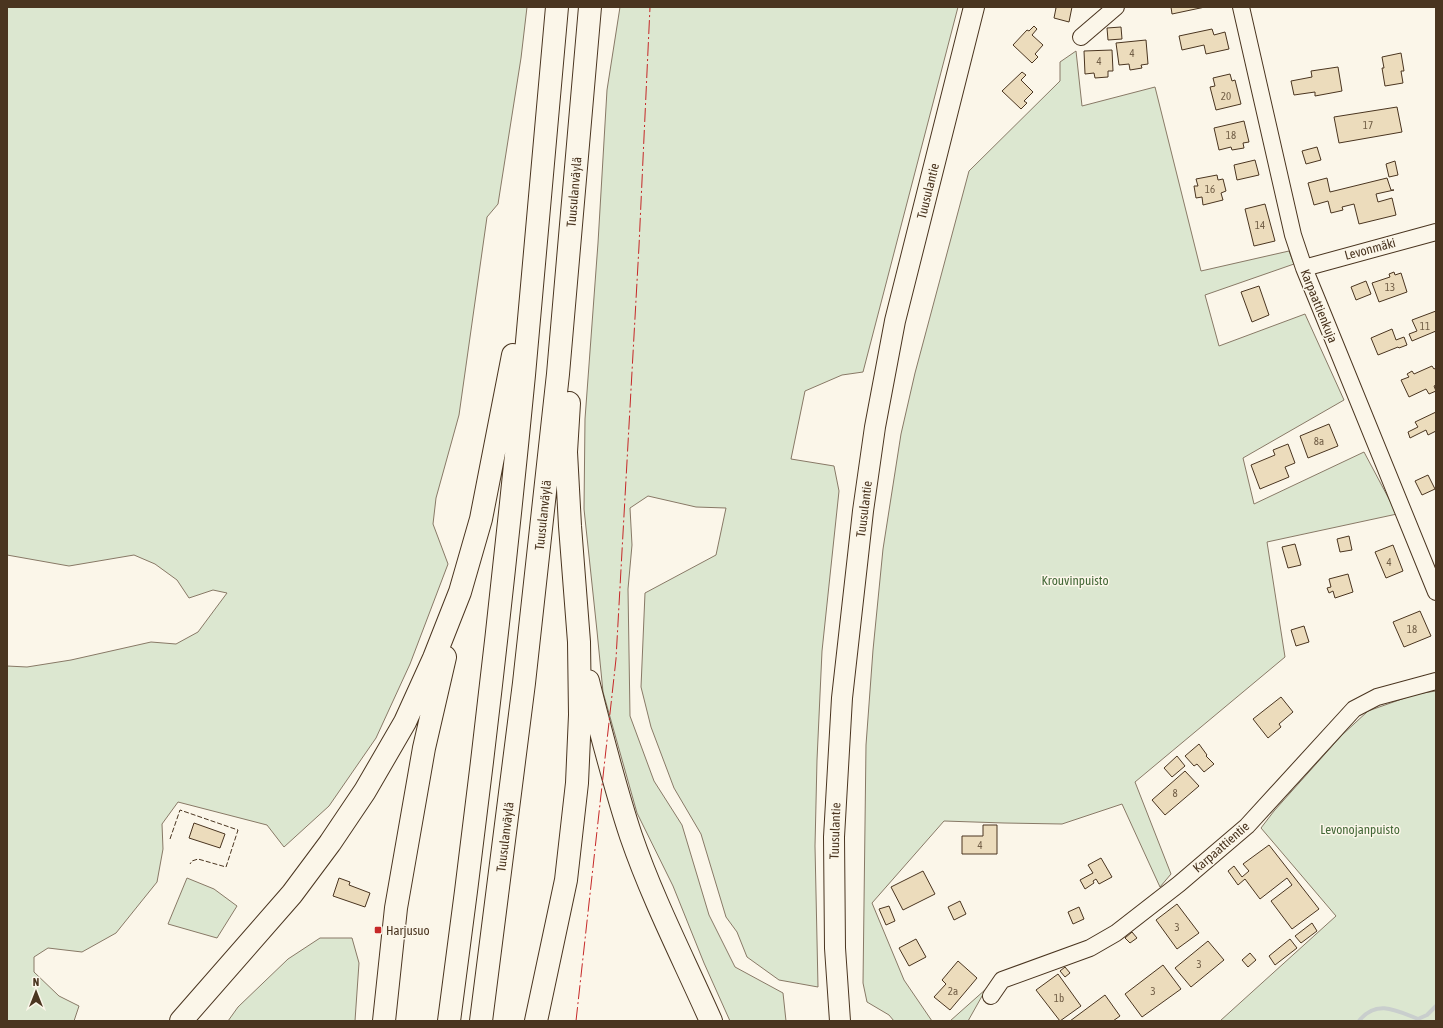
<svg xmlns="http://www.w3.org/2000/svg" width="1443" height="1028" font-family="'Asap Condensed',sans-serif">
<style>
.green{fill:#dce7d0;stroke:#887966}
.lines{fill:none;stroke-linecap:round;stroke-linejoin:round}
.stream{stroke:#c9cecd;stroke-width:4}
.building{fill:#ecdcbc;stroke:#4a3520}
.minor-casing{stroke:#4a3520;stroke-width:18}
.major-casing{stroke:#4a3520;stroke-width:22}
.highway-casing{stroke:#4a3520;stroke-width:24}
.minor{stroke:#fbf6e9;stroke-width:16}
.major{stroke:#fbf6e9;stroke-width:20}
.highway{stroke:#fbf6e9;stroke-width:22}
.fence{stroke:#4a3520;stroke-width:1;stroke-dasharray:5 2;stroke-linecap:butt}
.power{stroke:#c62828;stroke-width:1;stroke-dasharray:14 3 2 3;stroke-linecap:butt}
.poi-dot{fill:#c62828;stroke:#fbf6e9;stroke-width:1.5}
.labels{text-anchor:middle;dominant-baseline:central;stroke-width:3;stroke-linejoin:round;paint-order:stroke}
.number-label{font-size:11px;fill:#725f47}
.street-label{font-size:13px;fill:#4a3520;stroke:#fbf6e9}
.park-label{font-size:13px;fill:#436837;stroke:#fbf6e9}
.poi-label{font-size:13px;fill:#4a3520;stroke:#fbf6e9;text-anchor:start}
</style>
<rect width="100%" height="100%" fill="#fbf6e9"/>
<path class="green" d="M7,7H527L521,58L498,204L487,217L459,415L436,498L433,524L448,564L410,664L376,738L329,806L284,847L267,825L178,802L162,824L163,849L157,882L116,933L82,952L48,948L34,957V972L59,996L79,1006L74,1021H7V666L27,667L71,660L151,642L176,644L198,632L227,593L213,590L189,598L177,580L155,564L134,555L69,566L7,555Z
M620,7H958L863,372L842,375L805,391L791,459L834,466L839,491L822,651L817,760L815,846L818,987L779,980L747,957L737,932L726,917L701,834L674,788L651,727L641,687L645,593L716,555L726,508L696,507L648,496L630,508L632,545L628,589L630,716L654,781L682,825L709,915L735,967L783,993L786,1021H730L704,963L673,886L637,813L603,692L597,631L584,509L585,419L598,243L607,90Z
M1076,51L1082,106L1155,87L1201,271L1289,251L1294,264L1205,295L1219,346L1305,314L1344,400L1243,458L1254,504L1364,452L1397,514L1267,542L1285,657L1135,782L1171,874L1160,887L1122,804L1062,824L1004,823L944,821L872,903L904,980L932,1021H894L889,1015L867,1002L863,983L866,745L873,650L883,549L901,434L915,373L969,171L1060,81V62Z
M1436,691V1021H1220L1336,916L1261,828L1274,811L1342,735L1368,711L1416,694Z
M187,878L214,889L237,906L217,938L168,924Z
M320,938H352L359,963L355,1021H228L238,1007L288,959Z
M986,989L968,1021H950Z"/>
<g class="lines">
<path class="stream" d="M1359,1021C1376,999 1396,1010 1418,1019L1427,1015L1436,1006"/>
</g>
<path class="building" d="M1054,7H1072L1069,22L1054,18L1056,8Z
M1171,7H1205L1172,14Z
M1034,26L1037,29L1032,35L1043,45L1035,54L1038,57L1032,63L1013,45L1027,30L1029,31Z
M1121,27L1122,39L1108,40L1107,28Z
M1212,29L1214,35L1225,32L1229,49L1206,54L1204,45L1182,50L1179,36Z
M1146,40L1148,64L1141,65L1142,68L1130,70L1129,64L1119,65L1116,43Z
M1112,50L1113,71H1108V77L1095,78L1094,73L1085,74L1084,51Z
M1401,53L1404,71H1401L1403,83L1385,86L1382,68H1384L1382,57Z
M1338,67L1342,91L1315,96V92L1294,95L1291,81L1312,77L1311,71Z
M1022,72L1026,75L1021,80L1033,92L1024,101L1027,103L1021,109L1002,91Z
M1230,74L1232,81L1235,80L1241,104L1216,110L1210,87L1215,86L1213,78Z
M1397,107L1402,132L1339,143L1334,117Z
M1244,121L1249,142L1243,143L1244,148L1232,150L1231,147L1219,150L1214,128Z
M1317,147L1321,160L1306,164L1302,151Z
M1255,160L1259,175L1237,180L1234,165Z
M1395,161L1398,175L1389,177L1386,164Z
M1217,175L1218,180L1223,179L1226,191L1221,193L1223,200L1203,205L1202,197L1196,198L1194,186H1198L1196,179Z
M1327,178L1330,192L1387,178L1391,190H1394L1376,194L1378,202L1392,198L1396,215L1359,224L1354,204L1342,207L1343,210L1331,213L1328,201L1314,205L1308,183Z
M1265,204L1275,241L1254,246L1245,209Z
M1394,272L1395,275L1401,273L1407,292L1379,302L1372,283L1390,277L1389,274Z
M1366,281L1371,294L1356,300L1351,287Z
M1259,286L1269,315L1252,322L1241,292Z
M1436,311V331L1412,341L1409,334L1417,331L1412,320Z
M1392,329L1396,340L1404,337L1407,345L1399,348L1398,347L1378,355L1371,338Z
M1432,366L1434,369L1436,368V385L1434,386L1436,391L1429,394L1426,389L1409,397L1401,380L1409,377L1407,374L1412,371L1414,374Z
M1436,412V431L1428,435L1426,430L1410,438L1408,432L1418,427L1415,422Z
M1329,424L1338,446L1308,458L1300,436Z
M1288,444L1295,463L1285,467L1289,477L1260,489L1251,465L1275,455L1273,450Z
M1428,475L1435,489L1422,495L1415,481Z
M1349,536L1352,550L1340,552L1337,539Z
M1295,544L1301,565L1288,568L1282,547Z
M1393,545L1403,571L1386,578L1375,552Z
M1348,574L1353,592L1335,598L1333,591L1329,593L1327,588L1331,587L1329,579Z
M1420,611L1431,636L1404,647L1393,622Z
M1304,626L1309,642L1296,646L1291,630Z
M1281,697L1293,712L1279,724L1281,727L1268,738L1253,719Z
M1199,744L1207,755L1206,756L1214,764L1204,772L1197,764L1194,766L1185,756Z
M1177,756L1185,766L1172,777L1164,768Z
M1185,771L1199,786L1165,815L1152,800Z
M194,823L225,834L220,848L189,838Z
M983,825H997V854H962V836H983Z
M1269,845L1319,909L1292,929L1271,901L1292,885L1287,878L1260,899L1245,879L1238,885L1228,871L1234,866L1242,877L1249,871L1243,864Z
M1101,858L1112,877L1099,884L1096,879L1093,881L1094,883L1085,889L1080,880L1093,873L1088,865Z
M923,871L935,894L903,910L891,887Z
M339,878L350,882L349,885L370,893L365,907L333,896Z
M960,901L966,914L954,920L948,907Z
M1177,904L1199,933L1177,949L1156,920Z
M889,906L895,921L886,925L879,909Z
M1079,907L1084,919L1073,924L1068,912Z
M1312,923L1317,931L1301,943L1295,936Z
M1132,932L1137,938L1130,943L1125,938Z
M916,939L926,957L909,966L899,948Z
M1290,939L1297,948L1275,965L1269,956Z
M1208,941L1224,960L1191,987L1175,968Z
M1250,953L1256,960L1248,967L1242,960Z
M958,961L977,978L950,1010L934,997L946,984L942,980Z
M1163,965L1181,989L1142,1017L1125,994Z
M1065,967L1070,973L1065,977L1060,971Z
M1058,974L1081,1006L1060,1021L1036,990Z
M1105,995L1120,1016L1113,1021H1070Z"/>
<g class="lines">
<g class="minor-casing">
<path id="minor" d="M1241,7L1293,235L1304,268L1320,307L1436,592
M1081,37L1116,7
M1304,268L1436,232
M991,996L1002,980L1090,948L1116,933L1179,884L1247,826L1354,709L1377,697L1436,681"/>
</g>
<g class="major-casing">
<path id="major" d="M840,1021L835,948L834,837L842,698L863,511L875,427L895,321L974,7"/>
</g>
<g class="highway-casing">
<path id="highway" d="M588,681C601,733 614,785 631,836C653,900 684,960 711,1021
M181,1021L292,894L330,843L365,791L405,722L434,658L460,592L481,519L513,355
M384,1021L396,908L424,748L445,657
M449,1021C478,806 503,590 524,375C536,252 546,129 557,7
M481,1021L524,683L558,374L590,7
M536,1021L566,880L577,783L580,715L579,642L570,526L566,452L569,403"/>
</g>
<use href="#minor" class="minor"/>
<use href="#major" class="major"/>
<use href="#highway" class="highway"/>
<path class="fence" d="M170,839L180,810L238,830L226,867L198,859L192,861L190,864"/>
<path class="power" d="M576,1021L616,659L639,246L650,7"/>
</g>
<rect class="poi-dot" x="374" y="926" width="8" height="8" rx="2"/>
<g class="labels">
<g class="number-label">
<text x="1132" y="53">4</text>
<text x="1099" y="61">4</text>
<text x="1226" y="96">20</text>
<text x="1368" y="125">17</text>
<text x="1231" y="135">18</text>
<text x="1210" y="189">16</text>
<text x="1260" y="225">14</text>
<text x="1390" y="287">13</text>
<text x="1425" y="326">11</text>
<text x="1319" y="441">8a</text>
<text x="1389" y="562">4</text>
<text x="1412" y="629">18</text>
<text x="1175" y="793">8</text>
<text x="980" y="845">4</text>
<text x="1177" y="927">3</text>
<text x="1199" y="964">3</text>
<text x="953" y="991">2a</text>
<text x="1153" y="991">3</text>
<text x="1059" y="998">1b</text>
</g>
<g class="street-label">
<text transform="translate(928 191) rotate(-76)">Tuusulantie</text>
<text transform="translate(574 192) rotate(-85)">Tuusulanväylä</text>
<text transform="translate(1370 249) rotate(-15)">Levonmäki</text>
<text transform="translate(1319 306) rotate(68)">Karpaattienkuja</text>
<text transform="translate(864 509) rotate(-83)">Tuusulantie</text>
<text transform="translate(543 515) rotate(-84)">Tuusulanväylä</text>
<text transform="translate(835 831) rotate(-88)">Tuusulantie</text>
<text transform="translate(505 837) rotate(-83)">Tuusulanväylä</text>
<text transform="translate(1221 847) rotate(-41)">Karpaattientie</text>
</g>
<g class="park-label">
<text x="1075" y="580">Krouvinpuisto</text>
<text x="1360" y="829">Levonojanpuisto</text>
</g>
<g class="poi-label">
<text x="386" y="930">Harjusuo</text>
</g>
</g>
<rect width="1443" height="1028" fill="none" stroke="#4a3520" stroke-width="16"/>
<g transform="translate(36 992)" stroke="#fbf6e9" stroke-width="3" paint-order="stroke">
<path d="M0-3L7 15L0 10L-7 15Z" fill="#4a3520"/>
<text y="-6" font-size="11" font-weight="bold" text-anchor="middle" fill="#4a3520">N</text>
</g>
</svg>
